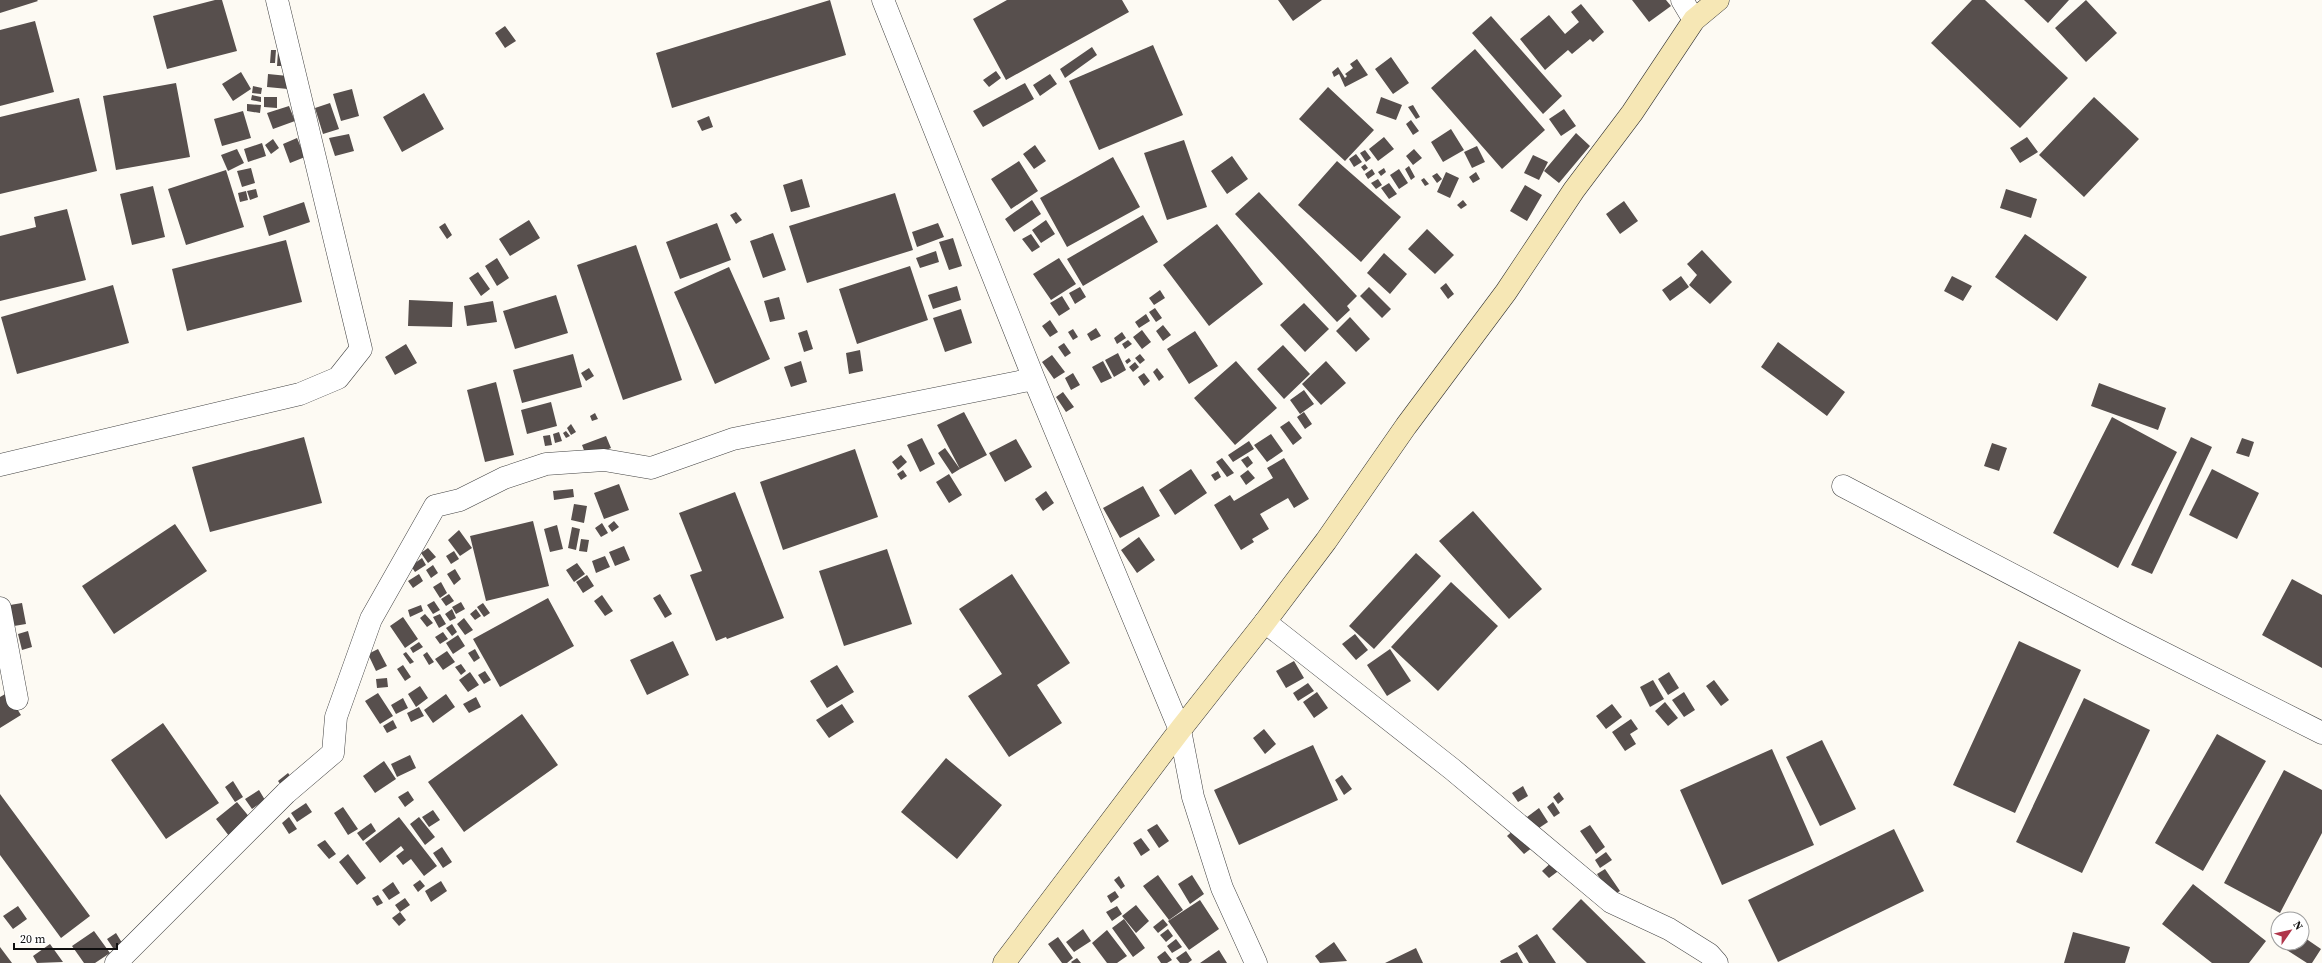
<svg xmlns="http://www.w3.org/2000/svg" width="2322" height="963" font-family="'Source Serif 4',serif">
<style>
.building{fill:#574f4d}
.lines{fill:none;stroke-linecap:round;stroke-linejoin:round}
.street-casing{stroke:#424242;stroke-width:23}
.secondary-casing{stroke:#313131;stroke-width:23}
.street{stroke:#fff;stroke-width:22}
.secondary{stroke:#f6e7b5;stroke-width:22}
</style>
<rect width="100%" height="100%" fill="#fdfaf3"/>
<path class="building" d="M0,0H37L38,1L0,13Z
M215,0H222L237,51L167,69L153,16Z
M830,0L846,55L672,108L656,53Z
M1007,0H1122L1129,12L1006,80L973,19Z
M1278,0H1322L1293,21Z
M1632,0H1666L1671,6L1649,22Z
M1972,0H1985L2068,78L2020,128L1931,43Z
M2024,0H2069L2048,23Z
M2086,0L2117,33L2086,62L2055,28Z
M1581,4L1604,32L1593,42L1590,39L1572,54L1568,50L1545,70L1520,39L1549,15L1565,34L1579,22L1571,12Z
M1491,16L1562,96L1543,114L1472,33Z
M35,21L54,92L0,106V30Z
M505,26L516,41L505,48L495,33Z
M1153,45L1183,115L1099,150L1069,81Z
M1092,47L1097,55L1065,78L1060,69Z
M1475,49L1545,130L1502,169L1431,88Z
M271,50H276L275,63H270Z
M278,51L288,66H277Z
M1391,57L1409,83L1393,94L1375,69Z
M1357,59L1368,75L1345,87L1339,74L1334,77L1332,72L1338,67L1345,78L1347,76L1345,74L1353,68L1350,64Z
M996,71L1001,78L989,87L983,80Z
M241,72L251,89L233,101L222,84Z
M268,74L288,76V89L267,87Z
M1050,74L1057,84L1040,96L1033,85Z
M176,83L190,157L116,170L103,96Z
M1025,83L1034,99L983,127L973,111Z
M253,86L262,88L261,94L252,93Z
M1328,87L1374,130L1345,161L1299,119Z
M352,89L359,116L341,121L333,94Z
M424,93L444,129L402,152L383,117Z
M252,95L261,97V102L251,100Z
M264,97H277V108L264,107Z
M1381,97L1402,105L1396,120L1376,113Z
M2094,97L2139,139L2084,197L2039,155Z
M79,98L97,171L0,194V117Z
M330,103L339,129L323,134L315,108Z
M247,104L261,105L260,113L247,111Z
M1413,105L1420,117L1416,119L1408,107Z
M289,106L295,121L273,129L267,113Z
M1564,109L1576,126L1561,136L1549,119Z
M243,111L251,138L222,146L214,119Z
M709,116L713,127L702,131L697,121Z
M1411,120L1419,131L1413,135L1406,124Z
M1451,129L1464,150L1443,162L1431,142Z
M1576,133L1590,146L1559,183L1544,171Z
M349,134L354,151L335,156L329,138Z
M1384,137L1394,149L1378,161L1369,149Z
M2027,137L2038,152L2020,163L2010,148Z
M297,138L305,157L290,163L283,144Z
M273,139L279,148L271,154L265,145Z
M1184,140L1207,207L1167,220L1144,153Z
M262,143L266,156L248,162L244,149Z
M1035,145L1046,161L1034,169L1023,154Z
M1477,146L1485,162L1472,168L1464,152Z
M237,149L244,163L228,171L221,155Z
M1414,149L1422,158L1413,165L1406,156Z
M1365,150L1371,158L1366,162L1360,153Z
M1356,154L1362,162L1354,167L1349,159Z
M1533,155L1548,162L1539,180L1524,173Z
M1232,156L1248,179L1227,194L1211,171Z
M1113,157L1140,207L1067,247L1040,198Z
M1019,161L1038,191L1011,209L991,179Z
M1337,161L1401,217L1361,262L1298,205Z
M1365,164L1368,168L1364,171L1361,167Z
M1409,166L1415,177L1411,180L1405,169Z
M251,168L255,183L242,187L237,171Z
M1384,168L1386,172L1381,176L1378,172Z
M1372,169L1375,174L1368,179L1365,174Z
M1399,169L1408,183L1399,189L1390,175Z
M226,170L244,227L186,245L168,189Z
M1446,172L1459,178L1450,198L1437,192Z
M1476,172L1480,179L1473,183L1469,177Z
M1437,173L1442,179L1437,183L1432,176Z
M1424,178L1429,184L1425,186L1421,180Z
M802,179L810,207L791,212L783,185Z
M1378,179L1382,185L1376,189L1371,183Z
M1389,183L1397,194L1389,199L1381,188Z
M1525,185L1542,195L1527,221L1510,211Z
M153,186L165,237L132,245L120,194Z
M256,189L258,197L250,200L247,191Z
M2006,189L2037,199L2031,218L2000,208Z
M246,191L248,200L240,202L238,193Z
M1259,192L1357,296L1347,306L1350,310L1337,322L1235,214Z
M895,193L913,250L807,283L789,226Z
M1032,200L1041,214L1014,232L1005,219Z
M1463,200L1467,205L1461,209L1457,205Z
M1624,201L1638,221L1620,234L1606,214Z
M304,202L310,222L269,236L263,216Z
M67,209L86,280L0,301V236L36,227L34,217Z
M736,212L742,220L736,224L730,215Z
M1143,215L1158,242L1083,286L1067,259Z
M529,220L540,238L510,256L499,239Z
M1046,220L1055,234L1041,243L1032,230Z
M445,223L452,235L447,239L439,227Z
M717,223L731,260L680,279L666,242Z
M938,223L944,237L917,247L912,232Z
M1217,224L1263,284L1209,326L1163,265Z
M1427,229L1454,255L1435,274L1408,249Z
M773,233L786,270L763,278L750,241Z
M1031,234L1040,247L1032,252L1022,239Z
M2025,234L2087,277L2057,321L1995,277Z
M953,238L962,266L949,270L939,242Z
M286,240L302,302L187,331L172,269Z
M636,245L682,380L623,400L577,265Z
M1702,250L1732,282L1710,304L1689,285L1697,275L1687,264Z
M936,251L939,262L920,268L916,258Z
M1384,253L1407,274L1390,294L1367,273Z
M497,258L509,278L497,286L485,266Z
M1059,258L1076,284L1051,300L1033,274Z
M910,266L928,320L857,344L839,289Z
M729,267L770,359L715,384L674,292Z
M478,272L490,289L481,296L469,278Z
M1681,276L1689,287L1670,301L1662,290Z
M1952,276L1972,286L1963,301L1944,291Z
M1446,283L1454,294L1448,299L1440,288Z
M113,285L129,343L17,374L1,317Z
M957,286L961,300L933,309L928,295Z
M1080,287L1086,297L1075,304L1069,293Z
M1369,287L1391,309L1382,318L1360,296Z
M1160,290L1165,298L1154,305L1149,298Z
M556,295L568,333L515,349L503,311Z
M1062,296L1070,309L1059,316L1050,303Z
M779,297L785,319L770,322L764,301Z
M409,300L453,302L452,327L408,326Z
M493,301L497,322L467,326L464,306Z
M1304,303L1329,329L1305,352L1280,325Z
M1155,308L1162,318L1156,322L1149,312Z
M961,309L972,343L945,352L933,318Z
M1146,314L1150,321L1139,328L1135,322Z
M1350,317L1370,339L1356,352L1336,331Z
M1050,320L1058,332L1050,337L1042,326Z
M1163,325L1171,335L1163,341L1156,331Z
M1096,328L1101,336L1091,341L1087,334Z
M1073,329L1078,337L1073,340L1068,332Z
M807,330L813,349L804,352L798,333Z
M1142,330L1151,342L1142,349L1133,337Z
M1195,331L1218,366L1189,384L1167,349Z
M1122,332L1126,338L1117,344L1114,338Z
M1128,340L1132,344L1125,349L1122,344Z
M1778,342L1845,392L1827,416L1761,367Z
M1064,343L1071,353L1065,357L1058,347Z
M406,344L417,363L395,375L385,357Z
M1283,345L1310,374L1284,399L1257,369Z
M860,350L863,371L849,374L846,353Z
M1118,353L1126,370L1114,377L1105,360Z
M573,354L582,387L522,403L513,370Z
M1140,354L1145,360L1140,364L1135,358Z
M1052,355L1065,372L1054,379L1042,362Z
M1129,358L1131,361L1127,364L1125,361Z
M801,361L807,382L791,387L784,367Z
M1103,361L1112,378L1101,383L1092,367Z
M1236,361L1277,408L1235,445L1194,398Z
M1326,361L1346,383L1321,405L1302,384Z
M1135,362L1139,367L1133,372L1129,367Z
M589,368L594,376L586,381L581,373Z
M1157,368L1164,377L1159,381L1153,372Z
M1073,373L1080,385L1071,390L1065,378Z
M1144,373L1150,381L1144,386L1138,377Z
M496,382L514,455L485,462L467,390Z
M2099,383L2166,408L2158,430L2091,406Z
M1304,390L1314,404L1300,414L1290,400Z
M1063,392L1074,407L1066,412L1056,397Z
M551,402L557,426L527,434L521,410Z
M964,412L987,455L960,469L937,425Z
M1304,412L1312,424L1305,429L1297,417Z
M595,413L598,419L592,421L590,416Z
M2112,417L2177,452L2118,568L2053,533Z
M1289,421L1302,438L1293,445L1280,427Z
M571,424L576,432L571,435L567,428Z
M566,431L570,436L566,438L563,433Z
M559,432L562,441L555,443L553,434Z
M1271,434L1283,451L1267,462L1254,445Z
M550,435L552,445L545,446L543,436Z
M606,436L611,448L587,458L582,445Z
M304,437L322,503L210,532L192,467Z
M2191,437L2212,447L2152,574L2131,565Z
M922,438L935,464L920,472L907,445Z
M2242,438L2254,442L2249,457L2236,453Z
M1016,439L1032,467L1005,482L989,453Z
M1249,441L1254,449L1233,462L1228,455Z
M1992,443L2007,448L1999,471L1984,466Z
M945,448L960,469L952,474L938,453Z
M855,449L878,517L783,550L760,482Z
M901,455L907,462L898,470L892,462Z
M1248,456L1253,463L1247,468L1241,460Z
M1222,458L1234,473L1227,477L1216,462Z
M1284,458L1309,499L1294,508L1288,498L1260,514L1269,529L1252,539L1254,542L1241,550L1214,505L1230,495L1234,501L1273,478L1267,468Z
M1191,469L1207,493L1175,515L1159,490Z
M2212,469L2259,493L2237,539L2189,515Z
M903,470L907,476L901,480L897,474Z
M1248,470L1255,478L1246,485L1240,476Z
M1218,471L1221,477L1215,481L1211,475Z
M949,474L962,495L949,503L936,482Z
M619,484L629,510L604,519L594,493Z
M1143,486L1160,516L1120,538L1103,508Z
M573,489L574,497L554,500L553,491Z
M1046,491L1054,503L1043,511L1035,499Z
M735,492L784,618L727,639L726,637L716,641L690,575L702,571L679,513Z
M574,504L587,506L584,523L571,520Z
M1473,511L1542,589L1509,619L1439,541Z
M533,521L549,586L486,601L470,536Z
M614,521L619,527L612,532L608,526Z
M602,523L608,533L601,537L595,528Z
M175,524L207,571L114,634L82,586Z
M557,525L563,549L550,552L544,529Z
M572,527L580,529L576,550L568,548Z
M459,530L472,548L460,556L448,540Z
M1139,537L1155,560L1137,573L1121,550Z
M581,539L589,540L587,552L579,551Z
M624,546L630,560L615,566L609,552Z
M428,548L436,557L428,563L421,553Z
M887,549L912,624L844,646L819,571Z
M454,551L459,559L451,564L446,556Z
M1416,553L1441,576L1374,649L1349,626Z
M605,556L610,567L596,573L592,561Z
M422,558L426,565L415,572L411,566Z
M577,563L585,574L574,582L566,570Z
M433,565L438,573L431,578L426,570Z
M455,569L461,579L454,585L447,574Z
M419,574L423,581L413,588L408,581Z
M1012,574L1070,663L1037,685L1062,723L1009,757L968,696L1002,674L959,609Z
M587,575L594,586L583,593L576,582Z
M2292,579L2322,595V668L2262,635Z
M441,582L447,593L440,598L433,587Z
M1451,582L1498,626L1438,691L1391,647Z
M449,594L454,601L446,606L441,599Z
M660,594L672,614L665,618L653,598Z
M602,595L613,611L605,616L594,601Z
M548,598L574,646L500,687L473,639Z
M434,601L440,610L433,614L427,605Z
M461,602L465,609L456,614L452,607Z
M22,603L26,624L8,627L4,606Z
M483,603L490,613L484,617L477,607Z
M421,605L423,611L410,617L408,610Z
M452,609L456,618L450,621L445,614Z
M476,609L481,616L475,620L470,614Z
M425,614L433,623L427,627L420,618Z
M440,614L446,624L439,628L433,617Z
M403,617L418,639L405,648L390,626Z
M464,618L473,630L465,635L457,624Z
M452,624L457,632L452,636L446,628Z
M28,631L32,647L22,650L18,634Z
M443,632L448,639L440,644L435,637Z
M1355,634L1368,650L1356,660L1342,644Z
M458,635L465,646L453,654L446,643Z
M673,641L689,675L647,695L630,660Z
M2019,641L2081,670L2015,813L1953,785Z
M419,642L423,647L413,653L410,648Z
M378,649L387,666L376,671L368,654Z
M475,649L480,658L474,662L468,653Z
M1390,649L1411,681L1387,696L1367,665Z
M447,651L455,662L443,670L435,659Z
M406,652L414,662L410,664L403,654Z
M427,652L434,662L429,665L423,655Z
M1294,661L1304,678L1286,688L1276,671Z
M461,664L466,671L461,675L455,667Z
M403,665L411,677L405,681L397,669Z
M837,665L854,692L827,708L810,681Z
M485,671L491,680L484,684L478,675Z
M470,672L479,685L468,692L459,680Z
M1669,672L1679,688L1668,695L1658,679Z
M387,678L388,687L377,688L376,679Z
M1653,680L1664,699L1650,707L1640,687Z
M1714,680L1729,700L1721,706L1706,686Z
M1308,683L1314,691L1298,701L1293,693Z
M420,686L428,698L416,707L408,694Z
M1317,692L1328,708L1314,718L1303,702Z
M1684,692L1695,710L1684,717L1672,700Z
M7,693L21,715L0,728V697Z
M378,693L393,716L380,724L365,701Z
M446,694L455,707L433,723L424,710Z
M476,697L481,707L469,713L463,704Z
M403,698L408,708L396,714L391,705Z
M2084,698L2150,730L2082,873L2016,842Z
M1665,702L1678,718L1668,726L1655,711Z
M842,704L854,722L829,738L816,720Z
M1612,704L1622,717L1606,729L1596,716Z
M419,707L424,716L411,722L407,713Z
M522,714L558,765L464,832L428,782Z
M1631,719L1638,729L1630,734L1636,744L1625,751L1612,732Z
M393,720L397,728L387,733L383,726Z
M163,723L219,803L166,839L111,760Z
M1264,729L1276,744L1265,754L1253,738Z
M2217,734L2266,761L2203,871L2155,843Z
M1822,740L1856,809L1820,826L1786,757Z
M1313,745L1338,800L1239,845L1214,790Z
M1772,749L1814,845L1722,885L1680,790Z
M410,755L416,768L397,777L391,764Z
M946,758L1002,805L957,859L901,812Z
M384,761L396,779L375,793L363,776Z
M2284,770L2322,790V833L2280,913L2224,883Z
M288,773L294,781L283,788L278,781Z
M1342,775L1352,789L1344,795L1335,780Z
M233,781L243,797L235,802L225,787Z
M1523,786L1528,796L1518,802L1512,793Z
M259,790L265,800L252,809L245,799Z
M408,791L414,800L405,807L398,797Z
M1559,792L1564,799L1558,804L1553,797Z
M0,794L90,916L61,938L0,855Z
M237,802L251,819L229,836L216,819Z
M1553,802L1560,813L1554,817L1547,807Z
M306,803L312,812L297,822L291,813Z
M343,807L358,829L348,835L334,813Z
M1539,808L1548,822L1536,830L1527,817Z
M433,810L440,820L429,827L422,817Z
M289,817L297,829L289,834L282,823Z
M399,817L437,866L424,876L411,859L403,865L396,856L404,850L401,846L380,863L365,843Z
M419,817L435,837L425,845L410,824Z
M371,823L376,831L363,841L357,833Z
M1157,824L1169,841L1159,848L1147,830Z
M1590,825L1605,847L1596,854L1580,831Z
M1516,828L1533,847L1524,854L1507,836Z
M1894,829L1924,891L1778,962L1748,900Z
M1141,838L1150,850L1141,856L1133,843Z
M325,840L336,854L329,859L317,845Z
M442,847L452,862L443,868L433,853Z
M1606,852L1612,860L1600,868L1595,860Z
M348,854L366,878L357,885L339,862Z
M1554,860L1561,869L1549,878L1542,871Z
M1605,869L1620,891L1612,896L1597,874Z
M1158,875L1183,910L1169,920L1143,886Z
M1192,875L1204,894L1190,904L1178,884Z
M1119,876L1125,886L1121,889L1114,880Z
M420,880L425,886L418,892L413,885Z
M441,881L447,891L431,902L425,891Z
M393,882L400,893L389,900L382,890Z
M2193,884L2266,941L2249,963H2212L2162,924Z
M1115,891L1119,897L1111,903L1107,896Z
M378,895L383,903L377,906L372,898Z
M405,898L410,905L400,912L395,905Z
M1581,899L1646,963H1587L1552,929Z
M1200,900L1219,929L1189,950L1168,921Z
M1136,905L1149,921L1136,933L1122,916Z
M18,906L27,919L13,929L3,916Z
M1117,906L1122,914L1112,921L1106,912Z
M400,912L406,920L399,926L392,918Z
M1124,919L1145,948L1133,957L1112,928Z
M1163,919L1168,925L1158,933L1153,927Z
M1083,929L1091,941L1074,952L1066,942Z
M1168,929L1173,936L1166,942L1160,935Z
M1107,930L1127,956L1117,963H1107L1092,943Z
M94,931L110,953L95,963H84L72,946Z
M2073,932L2130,947L2125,963H2064Z
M116,933L124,946L115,951L107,939Z
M1537,934L1556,963H1529L1518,946Z
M2302,936L2321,949L2312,963H2307L2282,947L2285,943H2302Z
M1058,937L1073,958L1067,963H1062L1048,944Z
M1176,939L1182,947L1172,953L1167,946Z
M1334,942L1347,961L1320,963L1315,956Z
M50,944L63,962L37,963L33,956Z
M0,947L12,963H0Z
M1416,948L1423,963H1385Z
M1219,950L1227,963H1200Z
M1165,951L1172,960L1167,963H1161L1157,957Z
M1186,951L1192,960L1188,963H1180L1176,958Z
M1517,952L1523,963H1501L1500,961Z
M1077,958L1081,963H1072L1071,962Z"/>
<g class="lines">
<g class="street-casing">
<path id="street" d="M883,0L1034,379L1180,730L1193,797L1222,888L1256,963
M1682,0L1694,20
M0,465L300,394L338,378L361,349L277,0
M1843,486L2122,632L2322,733
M0,608L17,699
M1265,622L1452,769L1611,902L1669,929L1709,954L1717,963
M116,963L286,793L333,753L336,717L371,619L435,506L460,500L504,478L546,464L604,460L651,468L733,439L1034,379"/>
</g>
<g class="secondary-casing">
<path id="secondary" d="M1004,963L1180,730L1265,622L1326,541L1406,426L1506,292L1574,190L1632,113L1694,20L1718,0"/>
</g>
<use href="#street" class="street"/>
<use href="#secondary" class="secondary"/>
</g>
<g transform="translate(2290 931) rotate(56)"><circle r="19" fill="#ffffff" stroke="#9f9f9f"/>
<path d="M0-3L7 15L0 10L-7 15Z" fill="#b0364b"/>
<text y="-6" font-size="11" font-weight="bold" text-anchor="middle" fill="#0f0f0f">N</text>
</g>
<path d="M14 943v6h103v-6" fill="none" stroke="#0f0f0f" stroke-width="2"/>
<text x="20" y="943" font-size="12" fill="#0f0f0f" stroke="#ffffff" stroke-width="3" paint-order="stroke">20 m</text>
</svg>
